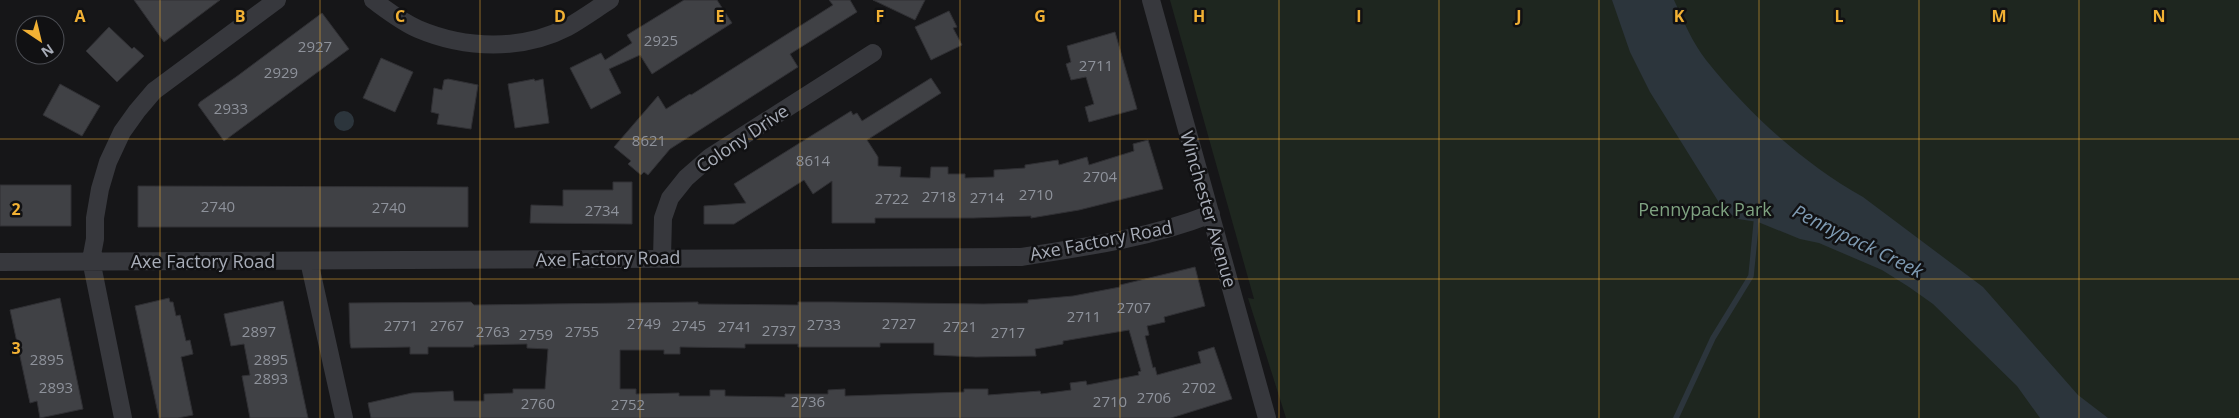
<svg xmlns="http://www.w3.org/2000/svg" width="2239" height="418" font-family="'Open Sans',sans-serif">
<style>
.green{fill:#1e261f}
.water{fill:#2c353c}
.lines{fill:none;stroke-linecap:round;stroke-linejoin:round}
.stream{stroke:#2c353c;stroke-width:5.5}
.building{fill:#404145;stroke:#303034;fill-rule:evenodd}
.street{stroke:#37383d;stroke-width:18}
.grid{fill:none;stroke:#f2b134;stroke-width:1;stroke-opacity:0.55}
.labels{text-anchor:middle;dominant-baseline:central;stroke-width:5;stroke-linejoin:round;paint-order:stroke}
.number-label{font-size:15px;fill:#8e929b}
.street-label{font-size:18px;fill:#a8adb8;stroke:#111113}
.park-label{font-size:18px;fill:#7fa381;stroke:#111113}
.water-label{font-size:19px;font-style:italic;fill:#7f9bb3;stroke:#111113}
.grid-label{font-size:16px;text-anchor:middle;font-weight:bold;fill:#f2b134;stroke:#111113;stroke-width:5;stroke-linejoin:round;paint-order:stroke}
</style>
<rect width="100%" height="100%" fill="#161618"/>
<path class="green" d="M1170,0H2239V418H1286L1248,298L1254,299Z"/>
<path class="water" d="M1612,0H1674C1683,20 1692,42 1706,60C1749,114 1803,163 1863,197L1983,287L2078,395L2108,418H2040L2017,386L1933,304L1909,287L1882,270L1819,243L1800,239L1758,222L1738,219L1723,209L1650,92L1630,52Z
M334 121a10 10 0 1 1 20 0a10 10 0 1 1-20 0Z"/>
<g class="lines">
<path class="stream" d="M1676,418L1713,338L1751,276L1757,215"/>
</g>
<path class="building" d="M134,0H220L164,42Z
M684,0H717L732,23L652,74L640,55L609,69L621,93L591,109L570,68L601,53L605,60L632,43L627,35Z
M829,0H850L857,12L790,54L798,67L670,149L648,175L644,172L641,175L628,164L631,161L614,147L658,96L666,109L690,94L691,95L833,5Z
M873,0H925L915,20Z
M949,11L957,27L953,28L962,45L931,60L915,27Z
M322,13L349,49L224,141L198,105L200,102L236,77Z
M109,27L132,49L134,47L144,56L117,82L86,51Z
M1115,32L1137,109L1089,122L1085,107L1094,104L1086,77L1071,80L1066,64L1071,62L1067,46Z
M381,58L413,72L395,112L363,98Z
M931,78L941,93L867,140L878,157V166L901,167L900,177L930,178L931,167H948V174H965V178L994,177V170L1025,168V165L1058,160L1059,165L1087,157L1089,165L1134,151L1133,144L1148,140L1163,189L1079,210L1031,218V216L974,218H875V223H832V181L813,194L804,180L734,224H704V206L746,203L734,184L851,111L853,115L857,113L862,121Z
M448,79L478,85L471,129L437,124L439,114L431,112L434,88L442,90L444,80Z
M534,79L535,81L543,79L549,123L515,128L508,84Z
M60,84L100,106L82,136L43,115Z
M613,182H632V224L530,223L531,205L563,206V190H613Z
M0,185H71V226H0Z
M138,186L468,187V227H138Z
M1195,267L1205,306L1164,317L1165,322L1147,326L1149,335L1145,336L1153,368L1155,367L1157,375L1201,363L1198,352L1214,347L1232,399L1171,418H371L368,403L412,393L453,391L454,401H484V394L513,393V389H545L548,349L527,348V344L474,345V347H428V354H410V347L351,348L350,343L349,303L471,302L474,305L698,302V304L798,305V302H834L983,304L1028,303V300L1073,296L1120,287V285ZM1129,330L1141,371L1138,372L1139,375L1087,385L1086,381L1070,383L1071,390L1041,394L1040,391L988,395V389H964V392L845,396V389L828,390V394H785V397L725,396V390H710V396H679V393L636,394V389H620V350H664V354H680V347L745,348V344H798V347H880V343H934V355L976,357L1036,356L1035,349L1063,344V341Z
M60,298L83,409L40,418L37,401L30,403L10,310Z
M169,298L170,302H173L176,316L180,315L186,341L190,340L193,354L181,357L193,415L178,418H159L135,306Z
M283,301L308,418H250L242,376L250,375L244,344L231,346L224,314Z"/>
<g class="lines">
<path class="street" d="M373,0C388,11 402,22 418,29C465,49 522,51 568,27C582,19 596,9 610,0
M1151,0L1267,418
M662,258L663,218L670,198L686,178L710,157L873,53
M309,261L344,418
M0,262L1021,257C1085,247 1150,238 1211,214
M123,418L91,260L95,239V218L100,189L108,162L122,132L137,111L154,91L277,0"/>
</g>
<path class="grid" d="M160,0V418M320,0V418M480,0V418M640,0V418M800,0V418M960,0V418M1120,0V418M1279,0V418M1439,0V418M1599,0V418M1759,0V418M1919,0V418M2079,0V418M0,139H2239M0,279H2239"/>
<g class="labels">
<g class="number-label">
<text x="661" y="40">2925</text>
<text x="315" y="46">2927</text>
<text x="1096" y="65">2711</text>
<text x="281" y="72">2929</text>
<text x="231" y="108">2933</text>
<text x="649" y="140">8621</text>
<text x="813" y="160">8614</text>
<text x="1100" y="176">2704</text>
<text x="1036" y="194">2710</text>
<text x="939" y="196">2718</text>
<text x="987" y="197">2714</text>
<text x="892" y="198">2722</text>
<text x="218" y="206">2740</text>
<text x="389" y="207">2740</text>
<text x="602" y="210">2734</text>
<text x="1134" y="307">2707</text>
<text x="1084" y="316">2711</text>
<text x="644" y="323">2749</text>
<text x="899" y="323">2727</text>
<text x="824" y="324">2733</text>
<text x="401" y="325">2771</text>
<text x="447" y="325">2767</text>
<text x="689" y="325">2745</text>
<text x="735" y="326">2741</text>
<text x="960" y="326">2721</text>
<text x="779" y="330">2737</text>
<text x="259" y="331">2897</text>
<text x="493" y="331">2763</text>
<text x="582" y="331">2755</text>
<text x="1008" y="332">2717</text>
<text x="536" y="334">2759</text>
<text x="47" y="359">2895</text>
<text x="271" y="359">2895</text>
<text x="271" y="378">2893</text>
<text x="56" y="387">2893</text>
<text x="1199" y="387">2702</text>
<text x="1154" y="397">2706</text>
<text x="808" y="401">2736</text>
<text x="1110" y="401">2710</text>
<text x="538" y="403">2760</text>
<text x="628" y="404">2752</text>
</g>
<g class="street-label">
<text transform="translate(742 138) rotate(-34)">Colony Drive</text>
<text transform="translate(1209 209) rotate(74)">Winchester Avenue</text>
<text transform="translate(1101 240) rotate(-11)">Axe Factory Road</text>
<text transform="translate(608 258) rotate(-1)">Axe Factory Road</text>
<text x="203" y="261">Axe Factory Road</text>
</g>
<g class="park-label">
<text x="1705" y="209">Pennypack Park</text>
</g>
<g class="water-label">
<text transform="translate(1858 241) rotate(26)">Pennypack Creek</text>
</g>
</g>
<g class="grid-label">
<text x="80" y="22">A</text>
<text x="240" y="22">B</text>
<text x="400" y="22">C</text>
<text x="560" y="22">D</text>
<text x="720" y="22">E</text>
<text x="880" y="22">F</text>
<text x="1040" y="22">G</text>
<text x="1199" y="22">H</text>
<text x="1359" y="22">I</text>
<text x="1519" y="22">J</text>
<text x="1679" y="22">K</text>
<text x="1839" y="22">L</text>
<text x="1999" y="22">M</text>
<text x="2159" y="22">N</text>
<text x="16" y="215">2</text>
<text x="16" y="354">3</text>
</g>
<g transform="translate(40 40) rotate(145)"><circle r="24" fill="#111113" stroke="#4d4f55"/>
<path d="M0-4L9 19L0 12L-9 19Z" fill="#f2b134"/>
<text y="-8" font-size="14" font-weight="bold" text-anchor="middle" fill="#a8adb8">N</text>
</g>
</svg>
